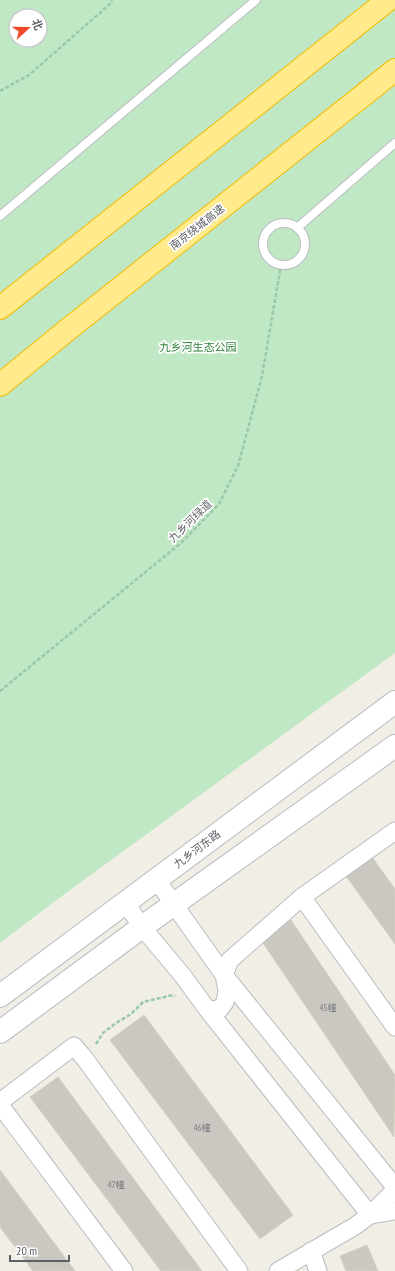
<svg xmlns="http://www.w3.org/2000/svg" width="395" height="1271" font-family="'PT Sans Narrow','Noto Sans SC',sans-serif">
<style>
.green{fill:#c1e8c4;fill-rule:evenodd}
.building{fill:#cbc8c2;stroke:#d5d0c3}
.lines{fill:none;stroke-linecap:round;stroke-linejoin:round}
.lane-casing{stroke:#babcc1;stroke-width:10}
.street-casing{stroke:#babcc1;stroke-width:19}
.secondary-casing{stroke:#babdc3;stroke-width:24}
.highway-casing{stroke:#f4ba00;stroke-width:24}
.path{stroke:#99c9ab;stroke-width:2.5;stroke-dasharray:4 2;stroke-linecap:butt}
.lane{stroke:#fff;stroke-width:8}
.street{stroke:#fff;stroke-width:17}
.secondary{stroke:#fff;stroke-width:22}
.highway{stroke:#ffeb8c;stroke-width:22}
.labels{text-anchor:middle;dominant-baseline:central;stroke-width:3.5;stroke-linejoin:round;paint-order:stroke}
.number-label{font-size:9px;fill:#787a7d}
.street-label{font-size:11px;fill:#5d6066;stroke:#fff}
.park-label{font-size:11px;fill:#30813a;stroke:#fff}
</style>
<rect width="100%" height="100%" fill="#f0eee5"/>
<path class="green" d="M0,0H395V653L55,901L0,943ZM16,16H40V40H16Z"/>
<path class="building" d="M372,857L395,889V944L346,876Z
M291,920L395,1075L394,1137L261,940Z
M144,1015L293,1215L260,1239L110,1040Z
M58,1077L202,1271H161L30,1097Z
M0,1170L75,1271H33L0,1227Z
M367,1245L378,1271H346L340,1256Z"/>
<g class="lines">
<g class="lane-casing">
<path id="lane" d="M0,216L256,0
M263 244a21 21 0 1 1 42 0a21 21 0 1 1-42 0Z
M297,228L395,143"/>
</g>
<g class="street-casing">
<path id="street" d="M156,879L224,975L395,1187
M302,897L395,1027
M125,902L142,927L183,976L207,1009L370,1215L395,1211
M207,1009L219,1010L225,1002L227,991L224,975L230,960L302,897L395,831
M0,1102L74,1046L85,1059L239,1271
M0,1105L124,1271
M311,1251L318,1271
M278,1271L355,1226L370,1215L395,1190"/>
</g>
<g class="secondary-casing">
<path id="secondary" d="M0,996L395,702
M0,1032L142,927L395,746"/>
</g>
<g class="highway-casing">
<path id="highway" d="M0,308L388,0
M0,385L66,331L395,70"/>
</g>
<path class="path" d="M0,91L29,75L109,5L112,0
M0,691L181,543L219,504L238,466L262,376L281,265
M96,1044L103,1033L116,1023L131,1014L143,1002L173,995L175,996"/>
<use href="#lane" class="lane"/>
<use href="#street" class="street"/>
<use href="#secondary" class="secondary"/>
<use href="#highway" class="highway"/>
</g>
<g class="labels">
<g class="number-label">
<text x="328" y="1007">45幢</text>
<text x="202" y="1127">46幢</text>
<text x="116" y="1184">47幢</text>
</g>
<g class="street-label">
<text transform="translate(197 227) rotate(-38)">南京绕城高速</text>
<text transform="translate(190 521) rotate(-44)">九乡河绿道</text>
<text transform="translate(197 849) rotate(-37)">九乡河东路</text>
</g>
<g class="park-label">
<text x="198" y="347">九乡河生态公园</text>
</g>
</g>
<g transform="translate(28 28) rotate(69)"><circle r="19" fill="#ffffff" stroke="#bebfc2"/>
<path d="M0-3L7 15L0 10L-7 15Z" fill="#f0492b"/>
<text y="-6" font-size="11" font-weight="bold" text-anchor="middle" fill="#5d6066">北</text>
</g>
<path d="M10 1255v6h59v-6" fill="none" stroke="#5d6066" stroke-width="2"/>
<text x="16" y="1255" font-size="12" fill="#5d6066" stroke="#ffffff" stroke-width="3" paint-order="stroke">20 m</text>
</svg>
